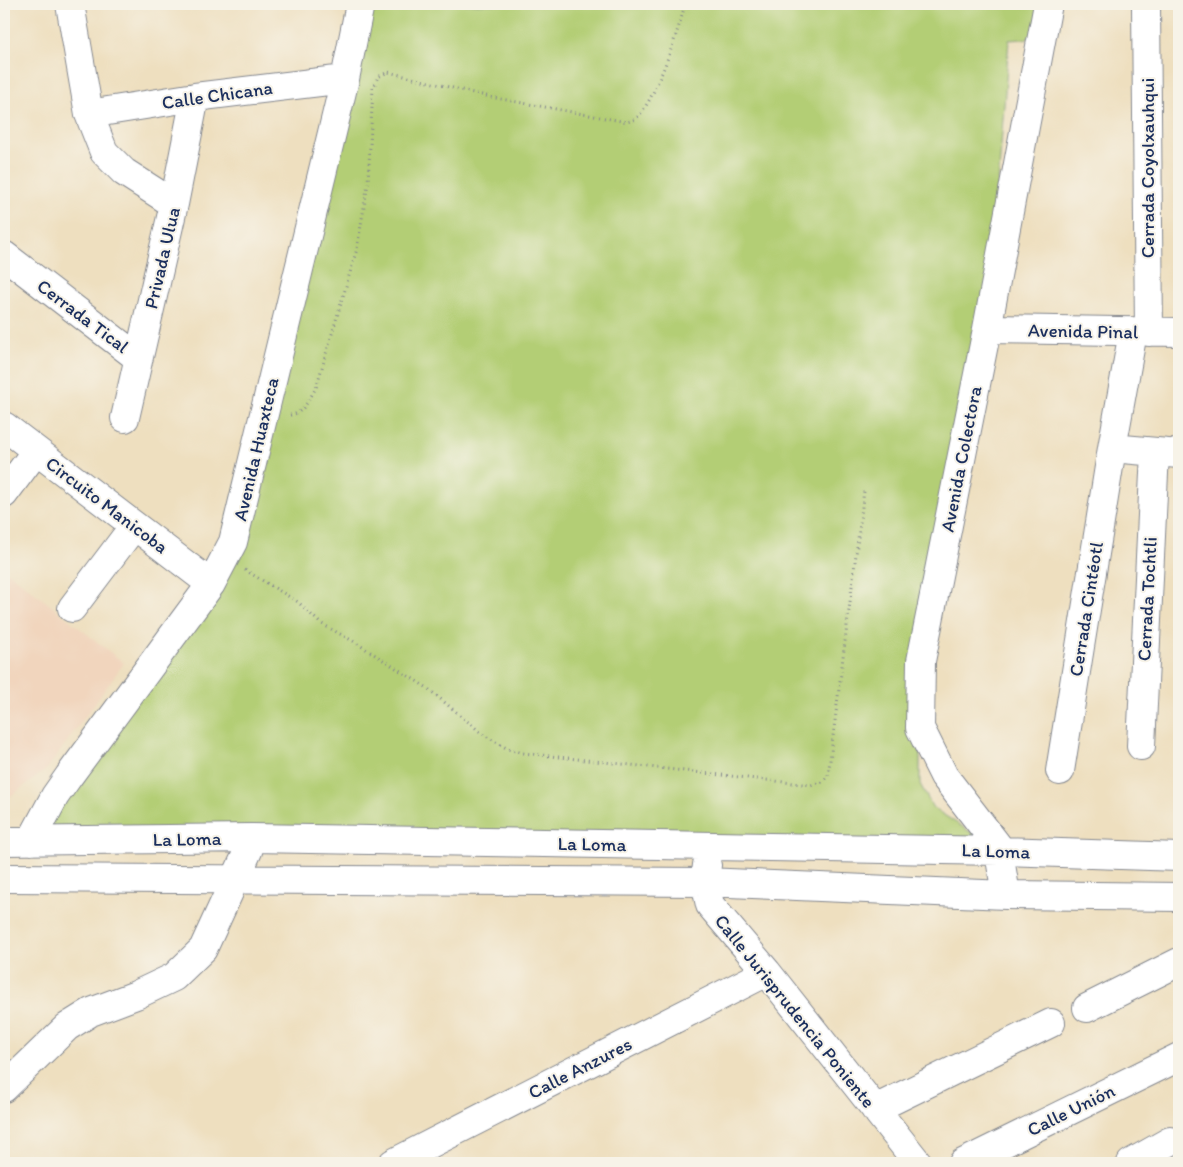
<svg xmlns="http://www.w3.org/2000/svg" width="1183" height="1167" font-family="Itim,sans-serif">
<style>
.built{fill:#f1d5bd}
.grass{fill:#b3ce74;stroke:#677e69}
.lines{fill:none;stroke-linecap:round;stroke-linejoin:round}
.minor-casing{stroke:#84878e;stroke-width:30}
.path{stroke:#84878e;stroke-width:3;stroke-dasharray:1 4;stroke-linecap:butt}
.minor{stroke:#fff;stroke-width:28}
.labels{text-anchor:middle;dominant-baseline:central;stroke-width:4;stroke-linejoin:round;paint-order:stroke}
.street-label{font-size:19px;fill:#1b2f5e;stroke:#f7f3e8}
</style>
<rect width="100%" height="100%" fill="#f7f3e8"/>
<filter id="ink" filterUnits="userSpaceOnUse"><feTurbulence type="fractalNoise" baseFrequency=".02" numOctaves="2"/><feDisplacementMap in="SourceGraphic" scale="10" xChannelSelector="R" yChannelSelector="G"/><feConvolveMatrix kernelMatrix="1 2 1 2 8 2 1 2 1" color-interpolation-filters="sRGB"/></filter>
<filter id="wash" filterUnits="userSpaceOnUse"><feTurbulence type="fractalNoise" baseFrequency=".0096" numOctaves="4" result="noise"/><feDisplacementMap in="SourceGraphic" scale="20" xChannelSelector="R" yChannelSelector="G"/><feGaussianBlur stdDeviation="1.12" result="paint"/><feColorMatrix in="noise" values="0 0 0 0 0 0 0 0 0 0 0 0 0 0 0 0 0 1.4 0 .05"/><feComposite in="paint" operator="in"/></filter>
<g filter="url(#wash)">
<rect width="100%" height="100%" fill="#eedfbf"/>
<path class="built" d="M4,569L124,663L47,769L4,801Z"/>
<path class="grass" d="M360,4H1043L1036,38L1009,40L987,329L920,728V784L933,808L1000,851L31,841L211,584Z"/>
</g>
<g filter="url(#ink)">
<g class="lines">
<g class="minor-casing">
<path id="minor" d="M70,4L89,114L104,152L124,172L174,204
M1146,4L1149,332
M89,114L195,97L345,79
M4,255L138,358
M987,329L1179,332
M125,418L174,204L195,97
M4,426L211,584
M1112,448L1179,454
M4,494L36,451
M72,608L134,526
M1141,746L1155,452
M1060,771L1112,448L1133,332
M4,841L252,838L1000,851L1179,857
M31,841L55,796L69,776L211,584L233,542L345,79L360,4
M707,865L705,882L710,905L767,972L918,1163
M4,878L705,882L1006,895L1179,897
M1006,895L998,846L944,776L920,728L921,661L987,329L1048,4
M1087,1008L1179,962
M4,1088L67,1027L91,1012L136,995L174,977L203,949L248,851L252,838
M875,1109L1051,1023
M393,1163L767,972
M963,1163L1179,1057
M1131,1163L1170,1141"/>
</g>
<path class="path" d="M290,415C303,414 309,399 316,388L357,249L368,183L373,88L378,77L388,72L490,97L627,122C630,121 632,121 635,119C653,107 680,27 685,4
M245,570L298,602L320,623L353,641L426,687L484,735L508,749L523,753L811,785L822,782L828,776L864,491"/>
<use href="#minor" class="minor"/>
</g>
</g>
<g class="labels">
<g class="street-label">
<text transform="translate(217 95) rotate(-8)">Calle Chicana</text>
<text transform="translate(1147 168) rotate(-90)">Cerrada Coyolxauhqui</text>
<text transform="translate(162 258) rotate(-77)">Privada Ulua</text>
<text transform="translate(83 316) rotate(37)">Cerrada Tical</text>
<text transform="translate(1083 331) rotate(1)">Avenida Pinal</text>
<text transform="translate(256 449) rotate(-77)">Avenida Huaxteca</text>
<text transform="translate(961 459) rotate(-79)">Avenida Colectora</text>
<text transform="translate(107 505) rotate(37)">Circuito Manicoba</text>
<text transform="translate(1147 599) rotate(-87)">Cerrada Tochtli</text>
<text transform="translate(1086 609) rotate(-81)">Cerrada Cintéotl</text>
<text transform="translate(187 839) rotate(-1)">La Loma</text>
<text transform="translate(592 844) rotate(1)">La Loma</text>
<text transform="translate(996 851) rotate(2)">La Loma</text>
<text transform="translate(795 1011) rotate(51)">Calle Jurisprudencia Poniente</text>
<text transform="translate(580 1068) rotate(-27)">Calle Anzures</text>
<text transform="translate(1071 1110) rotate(-26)">Calle Unión</text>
</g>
</g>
<rect width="1183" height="1167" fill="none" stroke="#f7f3e8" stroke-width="20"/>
</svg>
